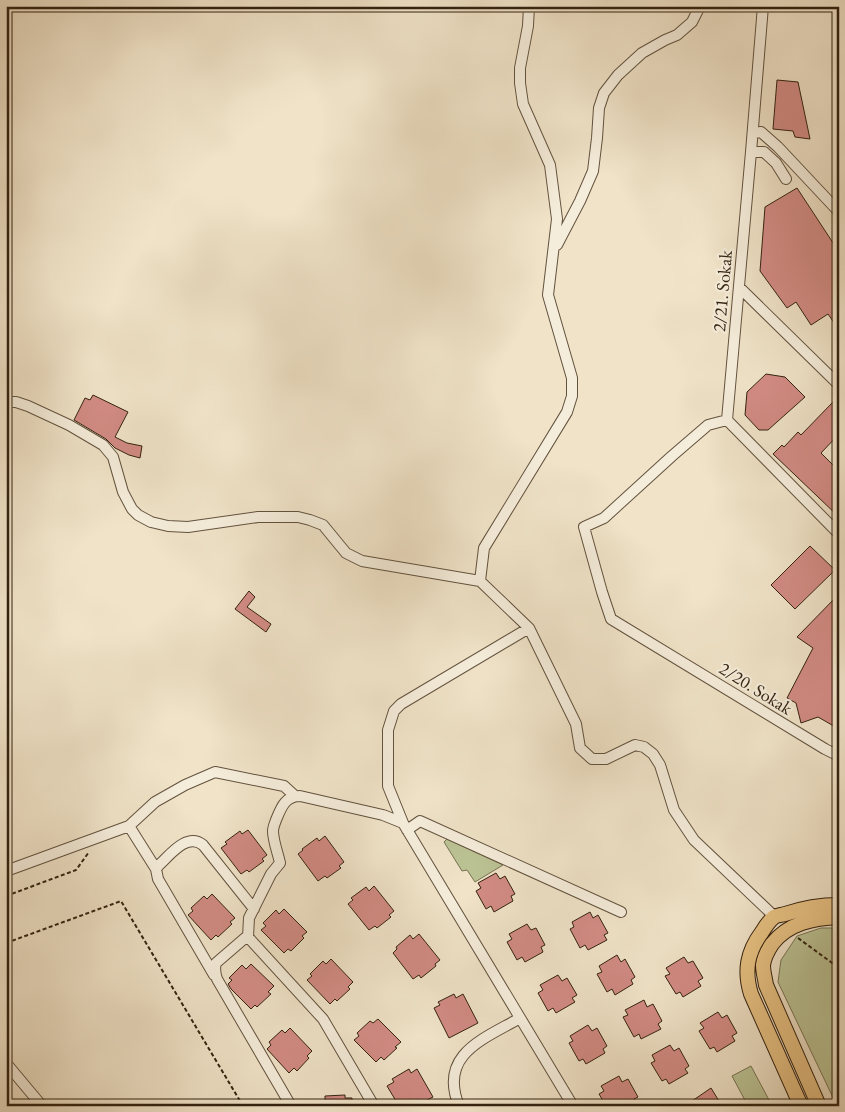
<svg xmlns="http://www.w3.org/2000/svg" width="845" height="1112" font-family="'EB Garamond',serif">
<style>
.green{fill:#bbc395;stroke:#777252}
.building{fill:#d28b84;stroke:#332210}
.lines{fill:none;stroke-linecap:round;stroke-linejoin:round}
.minor-casing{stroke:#62523e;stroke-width:12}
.major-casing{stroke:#332210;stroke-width:16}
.path{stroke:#332210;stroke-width:2;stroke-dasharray:4 2.5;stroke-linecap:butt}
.minor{stroke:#f5eddb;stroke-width:10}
.major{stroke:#e8c284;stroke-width:14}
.labels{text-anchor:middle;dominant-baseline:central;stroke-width:4.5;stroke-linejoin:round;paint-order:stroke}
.street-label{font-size:18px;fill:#332210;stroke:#f5eddb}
</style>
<rect width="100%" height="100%" fill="#f0e3c8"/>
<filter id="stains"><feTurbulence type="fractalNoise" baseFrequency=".004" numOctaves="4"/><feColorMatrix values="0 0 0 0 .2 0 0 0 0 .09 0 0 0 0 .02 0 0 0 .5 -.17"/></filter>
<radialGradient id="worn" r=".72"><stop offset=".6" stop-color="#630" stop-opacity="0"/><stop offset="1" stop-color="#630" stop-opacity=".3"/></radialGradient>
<path class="green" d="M447,839L503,865L475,882L467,870L462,871L444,842Z
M821,928H839V1106H837L778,982L781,960L797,936Z
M751,1066L769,1100L757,1106H748L732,1076Z"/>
<path class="building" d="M777,80L798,82L810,139L795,137L793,131L773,129Z
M797,188L839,252V330L828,314L811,325L796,302L787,308L760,271L765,207Z
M766,374L785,377L805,397L768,430H759L745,415L747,392Z
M93,395L128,412L115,437L127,443L142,446L140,458L129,455L115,448L106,439L74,420L85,398L90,400Z
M833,402L839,407V434L821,453L839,471V517L773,454L782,445L784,447L798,432L801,435Z
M810,546L835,570L795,609L771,585Z
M249,591L255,597L247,607L271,624L266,632L235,609Z
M839,594V729L818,717L801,723L796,703L787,698L813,648L797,637Z
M248,830L267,855L262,859L264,861L249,872L247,870L241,874L221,848L227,844L225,842L240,831L242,834Z
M325,836L344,862L339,866L341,868L327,878L325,876L318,881L298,854L303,850L302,849L317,838L319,841Z
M496,873L500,879L505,876L515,894L511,896L513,901L494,912L491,906L486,909L476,891L481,888L478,883Z
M374,886L394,911L389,915L391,917L377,928L375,926L369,930L348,904L353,900L351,898L366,887L369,891Z
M212,894L235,918L230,922L232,924L218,937L216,935L211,940L188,915L193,911L191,908L204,896L207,899Z
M284,909L307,932L302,936L304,938L291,951L288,949L284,953L261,930L266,926L263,923L276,910L279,914Z
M590,912L593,918L598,915L608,933L604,935L607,940L588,950L585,945L580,948L570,929L574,927L572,922Z
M527,924L531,930L536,928L545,945L541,947L543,952L525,962L522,957L517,960L507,942L512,939L509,934Z
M419,934L440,960L435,964L436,966L421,978L419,975L413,979L393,953L397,949L396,947L410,935L413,939Z
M617,955L621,962L625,959L635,977L631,980L633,984L615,995L612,989L607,992L597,974L602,972L599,966Z
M684,957L688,963L693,961L703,978L698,981L701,986L683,997L680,992L676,994L665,976L670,974L666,968Z
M331,959L353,982L348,987L350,989L337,1001L335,999L330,1004L307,980L312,976L310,974L323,961L326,964Z
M251,964L274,986L268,992L271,994L257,1007L255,1005L251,1009L231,989L228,984L232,980L229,978L242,965L246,969Z
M558,975L562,981L567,978L577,995L572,998L575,1002L556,1013L553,1008L548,1011L538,993L543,990L540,985Z
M454,994L456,998L463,994L478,1023L449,1038L434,1008L440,1005L438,1002Z
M644,1000L647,1007L653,1004L662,1021L658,1024L661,1029L641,1039L639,1034L634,1037L623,1017L628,1015L625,1010Z
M718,1012L722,1018L727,1015L737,1033L732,1036L735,1041L717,1052L714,1047L710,1049L699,1031L704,1028L700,1023Z
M378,1019L401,1042L395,1047L397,1048L384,1060L381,1057L376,1062L354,1040L359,1036L357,1033L370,1021L373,1023Z
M588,1025L592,1031L597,1028L607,1046L603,1049L605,1053L586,1064L583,1059L579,1061L569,1043L573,1041L570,1036Z
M290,1028L312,1051L307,1056L309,1058L297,1071L294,1068L289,1073L267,1049L271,1045L269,1042L282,1030L285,1033Z
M670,1045L674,1051L679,1048L689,1066L685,1069L688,1073L669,1084L666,1079L662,1081L651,1063L655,1061L652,1055Z
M409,1069L411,1073L417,1069L433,1097L427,1100L430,1106H399L387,1086L394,1082L392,1079Z
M619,1076L622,1082L628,1079L638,1097L634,1099L637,1106H606L599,1094L604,1091L601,1086Z
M711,1088L722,1106H695L692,1101Z
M345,1095V1098H352V1106H325V1096Z"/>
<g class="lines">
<g class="minor-casing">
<path id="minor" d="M529,6L528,26L520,68V83L523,104L550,165L557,219L548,295L572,378V396L567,412L484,548L480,581L529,628L576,724L580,748L592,759H606L635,745L644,747L653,754L660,765L674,810L694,840L775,917
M763,6L751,152L727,420L839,534
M753,133L761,132L778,147L839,212
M751,152H764L776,163L786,179
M557,245L580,201L593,171L597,138L599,108L604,93L618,75L642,53L665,40L677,35L692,22L700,6
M739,287L839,385
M6,402H16L28,406L69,425L103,445L113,457L123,492L132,509L138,515L151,522L168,526L188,527L258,517H298L310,520L323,525L346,553L362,561L480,581
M727,420L708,425L672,456L604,518L584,527L602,592L611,619L825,749L839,756
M403,823L388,786V730L394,711L401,704L529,628
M129,826L156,869
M407,830L420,821L621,912
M6,871L129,826L155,802L185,785L215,772L284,786L295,796
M248,937L249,918L271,874L280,863C278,853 273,841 273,831C273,827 275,823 276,820C281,808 285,796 300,796L383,815L403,823L573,1106
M214,975L158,879L156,869L159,865C170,855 187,832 203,845L254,909
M6,1063L42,1106
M291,1106L217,979C215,973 214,969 216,963L245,938L248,937L323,1019L374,1106
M459,1106C438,1054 484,1039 520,1018"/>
</g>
<g class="major-casing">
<path id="major" d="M801,1106L751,994C744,971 747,952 762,932C765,927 769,921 774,917C777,915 782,915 785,914C803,908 820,905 839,905
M819,1106L766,985C765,978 763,972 763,965C764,958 768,950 772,944C788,923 814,918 839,917"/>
</g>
<path class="path" d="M6,896L76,870L89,852
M798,938L839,968
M6,943L121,901L243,1106"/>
<use href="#minor" class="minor"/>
<use href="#major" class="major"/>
</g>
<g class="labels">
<g class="street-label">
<text transform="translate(722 291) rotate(-85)">2/21. Sokak</text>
<text transform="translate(756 688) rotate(32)">2/20. Sokak</text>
</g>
</g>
<rect width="845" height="1112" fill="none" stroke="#f0e3c8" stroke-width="25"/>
<rect x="8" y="8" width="830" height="1097" fill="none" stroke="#332210" stroke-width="2.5"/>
<rect x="12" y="12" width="820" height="1087" fill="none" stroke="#332210"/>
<rect width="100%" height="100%" filter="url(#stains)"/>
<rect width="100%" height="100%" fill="url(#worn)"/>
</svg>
